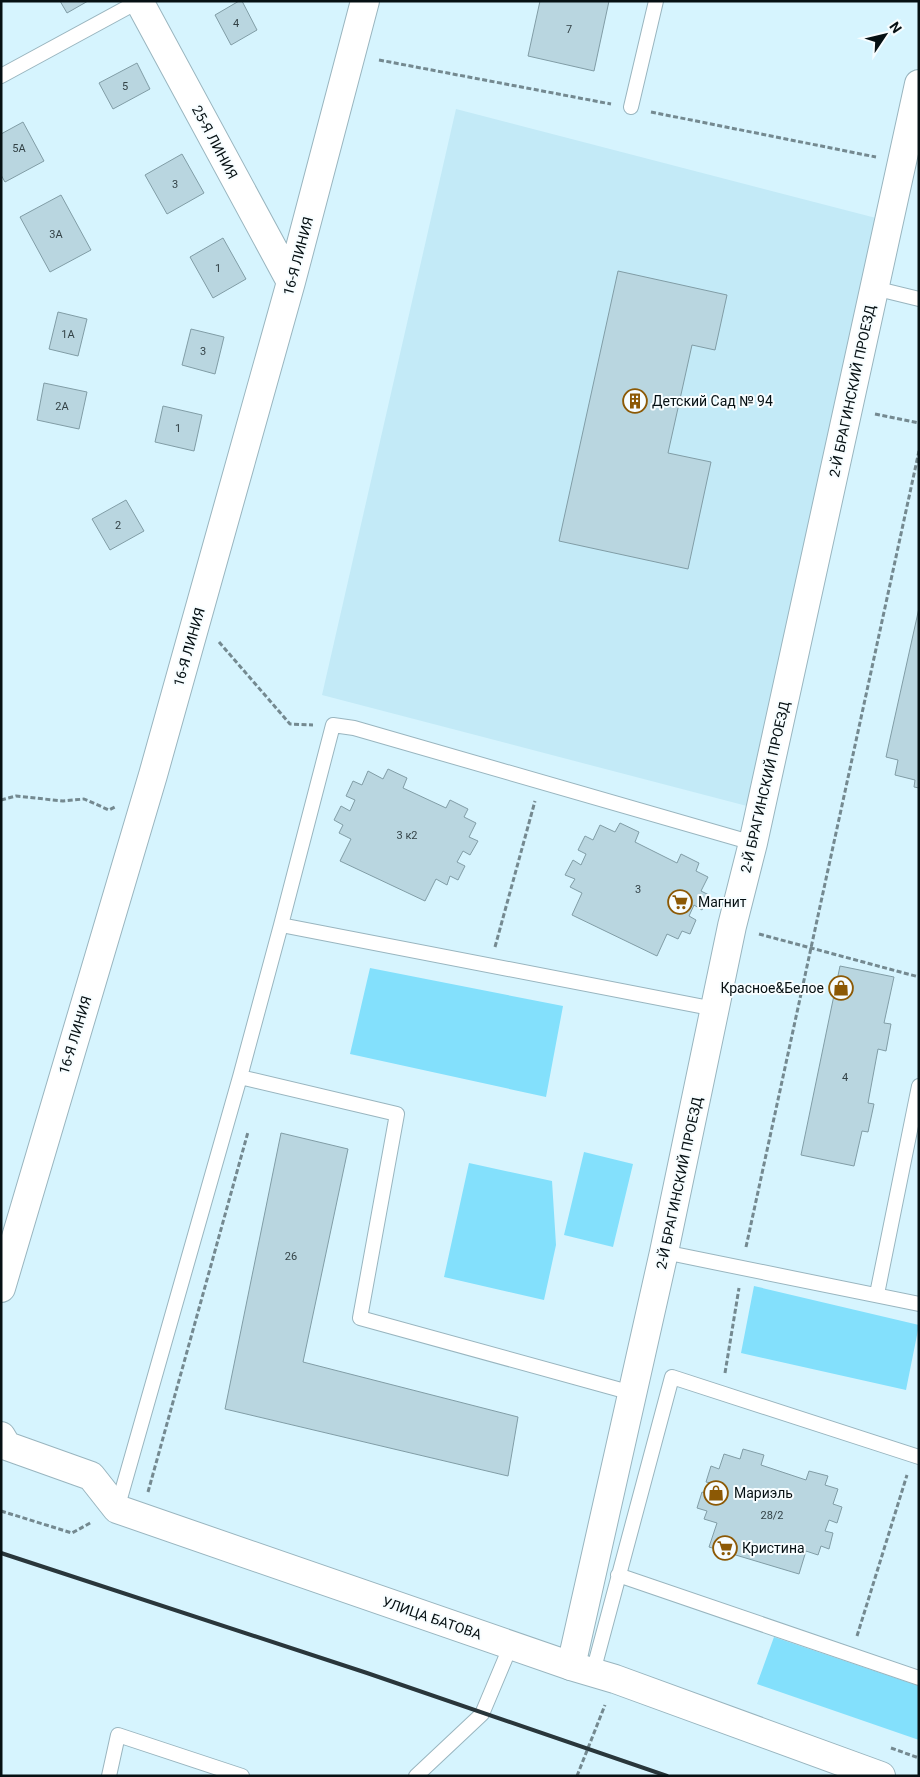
<svg xmlns="http://www.w3.org/2000/svg" width="920" height="1777" font-family="Roboto,sans-serif">
<style>
.built{fill:#c3eaf7}
.green{fill:#83e0fc}
.building{fill:#b9d6e0;stroke:#819da6}
.lines{fill:none;stroke-linecap:round;stroke-linejoin:round}
.service-casing{stroke:#99b5bf;stroke-width:16}
.minor-casing{stroke:#99b5bf;stroke-width:30}
.tertiary-casing{stroke:#99b5bf;stroke-width:30}
.path{stroke:#748990;stroke-width:3;stroke-dasharray:5 2.5;stroke-linecap:butt}
.service{stroke:#fff;stroke-width:14}
.minor{stroke:#fff;stroke-width:28}
.tertiary{stroke:#fff;stroke-width:28}
.rail{stroke:#29363b;stroke-width:4}
.labels{text-anchor:middle;dominant-baseline:central;stroke-width:4;stroke-linejoin:round;paint-order:stroke}
.number-label{font-size:11px;fill:#334246}
.street-label{font-size:14px;fill:#061013;stroke:#f7fdff}
.poi-label{font-size:14px;fill:#061013;stroke:#f7fdff;text-anchor:start}
</style>
<rect width="100%" height="100%" fill="#d6f4fe"/>
<path class="built" d="M456,109L876,218L747,806L322,695Z"/>
<path class="green" d="M370,968L563,1006L546,1097L350,1054Z
M584,1152L633,1164L613,1247L564,1235Z
M469,1163L552,1181L556,1245L544,1300L444,1277Z
M754,1286L919,1325L906,1390L741,1353Z
M774,1637L919,1686V1740L757,1684Z"/>
<path class="building" d="M60,1H88L67,13Z
M239,1H242L257,30L231,45L215,15Z
M540,1H609L594,71L528,56Z
M137,63L150,89L113,109L99,83Z
M23,122L44,161L5,182L1,175V134Z
M182,154L204,193L167,214L145,175Z
M61,195L91,250L50,272L20,217Z
M223,238L246,279L213,298L190,257Z
M618,271L727,295L715,350L692,345L668,453L711,462L688,569L559,541Z
M58,312L87,319L78,356L49,349Z
M191,329L224,337L215,374L182,365Z
M44,383L87,392L79,429L37,420Z
M163,406L202,415L194,451L155,442Z
M126,500L144,531L110,550L92,519Z
M919,608V788L914,787L915,780L895,775L898,760L886,757Z
M388,769L407,778L403,788L446,808L450,800L468,809L464,817L476,823L469,837L478,841L470,855L463,851L457,862L465,866L458,880L450,876L447,885L436,879L425,901L340,861L351,839L339,833L343,825L334,820L341,806L350,811L355,800L346,796L353,781L362,785L368,771L383,779Z
M620,823L639,832L635,842L677,863L681,854L699,863L696,871L708,877L701,891L709,895L702,910L694,905L689,916L696,920L690,934L682,931L678,939L667,934L657,956L572,915L582,893L570,887L575,879L565,875L573,860L581,865L586,854L578,850L585,836L593,840L600,825L615,832Z
M840,966L894,977L884,1023L891,1024L886,1051L878,1049L868,1103L874,1104L868,1132L862,1131L854,1166L801,1155Z
M281,1133L348,1149L303,1362L518,1417L508,1476L225,1409Z
M743,1449L764,1455L761,1465L806,1480L809,1471L828,1476L825,1485L838,1489L833,1504L842,1507L837,1523L829,1520L825,1531L833,1533L829,1549L821,1546L818,1555L806,1551L799,1574L709,1547L717,1523L704,1519L707,1511L697,1508L702,1492L711,1495L715,1484L706,1482L711,1466L719,1469L724,1454L740,1459Z"/>
<g class="lines">
<g class="service-casing">
<path id="service" d="M1,76L139,1
M631,107L656,1
M874,288L919,299
M281,925L333,725L354,728L753,843
M240,1077L397,1114L360,1318L632,1393
M664,1252L919,1304
M877,1294L919,1086
M117,1509L240,1077L281,925L715,1009
M618,1575L919,1678
M593,1672L672,1377L919,1457
M109,1776L118,1735L242,1776
M416,1776L482,1714L511,1645"/>
</g>
<g class="minor-casing">
<path id="minor" d="M139,1L291,282
M1,1288L153,775L291,282L365,1
M571,1666L664,1252L732,926L753,843L919,84"/>
</g>
<g class="tertiary-casing">
<path id="tertiary" d="M1,1436L7,1446L91,1476L117,1509L571,1666L615,1679L881,1776"/>
</g>
<path class="path" d="M379,60L611,104
M651,112L876,157
M875,414L919,423
M219,642L290,724L313,725
M1,800L16,796L63,801L84,799L109,810L115,807
M759,934L919,977
M495,947L535,801
M746,1247L919,451
M725,1373L739,1288
M148,1492L248,1132
M1,1511L72,1533L92,1522
M857,1636L907,1475
M891,1748L919,1758
M577,1776L605,1705"/>
<use href="#service" class="service"/>
<use href="#minor" class="minor"/>
<use href="#tertiary" class="tertiary"/>
<path class="rail" d="M1,1553L367,1673L667,1776"/>
</g>
<defs>
<g id="building-ring" transform="scale(1.25)"><circle r="9.5" fill="#f7fdff" stroke="#8c5905" stroke-width="1.5"/><path d="M-4-6H4V6H1V3H-1V6H-4ZM-2.5-4.3h1.7v1.8h-1.7ZM.8-4.3h1.7v1.8H.8ZM-2.5-1h1.7V.8h-1.7ZM.8-1h1.7V.8H.8Z" fill="#8c5905"/></g>
<g id="supermarket-ring" transform="scale(1.25)"><circle r="9.5" fill="#f7fdff" stroke="#8c5905" stroke-width="1.5"/><path d="M-6-5.5h2.5l.6 2H6L4.5 2H-2.5L-4.4-4H-6ZM-1.5 3.2a1.3 1.3 0 1 0 .1 0ZM3 3.2a1.3 1.3 0 1 0 .1 0Z" fill="#8c5905"/></g>
<g id="shop-ring" transform="scale(1.25)"><circle r="9.5" fill="#f7fdff" stroke="#8c5905" stroke-width="1.5"/><path d="M-5-2.5h2.3a2.7 3.5 0 0 1 5.4 0H5L5.5 6h-11ZM-1.5-2.5h3a1.5 2.3 0 0 0-3 0Z" fill="#8c5905"/></g>
</defs>
<g fill-rule="evenodd">
<use href="#building-ring" x="635" y="401"/>
<use href="#supermarket-ring" x="680" y="902"/>
<use href="#shop-ring" x="841" y="988"/>
<use href="#shop-ring" x="716" y="1493"/>
<use href="#supermarket-ring" x="725" y="1548"/>
</g>
<g class="labels">
<g class="number-label">
<text x="236" y="23">4</text>
<text x="569" y="29">7</text>
<text x="125" y="86">5</text>
<text x="19" y="148">5А</text>
<text x="175" y="184">3</text>
<text x="56" y="234">3А</text>
<text x="218" y="268">1</text>
<text x="68" y="334">1А</text>
<text x="203" y="351">3</text>
<text x="62" y="406">2А</text>
<text x="178" y="428">1</text>
<text x="118" y="525">2</text>
<text x="407" y="835">3 к2</text>
<text x="638" y="889">3</text>
<text x="845" y="1077">4</text>
<text x="291" y="1256">26</text>
<text x="772" y="1515">28/2</text>
</g>
<g class="street-label">
<text transform="translate(215 142) rotate(62)">25-Я ЛИНИЯ</text>
<text transform="translate(298 256) rotate(-75)">16-Я ЛИНИЯ</text>
<text transform="translate(852 391) rotate(-78)">2-Й БРАГИНСКИЙ ПРОЕЗД</text>
<text transform="translate(189 647) rotate(-74)">16-Я ЛИНИЯ</text>
<text transform="translate(765 787) rotate(-77)">2-Й БРАГИНСКИЙ ПРОЕЗД</text>
<text transform="translate(75 1035) rotate(-73)">16-Я ЛИНИЯ</text>
<text transform="translate(679 1183) rotate(-78)">2-Й БРАГИНСКИЙ ПРОЕЗД</text>
<text transform="translate(432 1618) rotate(19)">УЛИЦА БАТОВА</text>
</g>
<g class="poi-label">
<text x="652" y="401">Детский Сад № 94</text>
<text x="698" y="902">Магнит</text>
<text x="824" y="988" text-anchor="end">Красное&amp;Белое</text>
<text x="734" y="1493">Мариэль</text>
<text x="742" y="1548">Кристина</text>
</g>
</g>
<rect width="920" height="1777" fill="none" stroke="#061013" stroke-width="5"/>
<g transform="translate(885 35) rotate(55)" stroke="#f7fdff" stroke-width="4" paint-order="stroke">
<path d="M0-4L9 19L0 12L-9 19Z" fill="#061013"/>
<text y="-8" font-size="14" font-weight="bold" text-anchor="middle" fill="#061013">N</text>
</g>
</svg>
